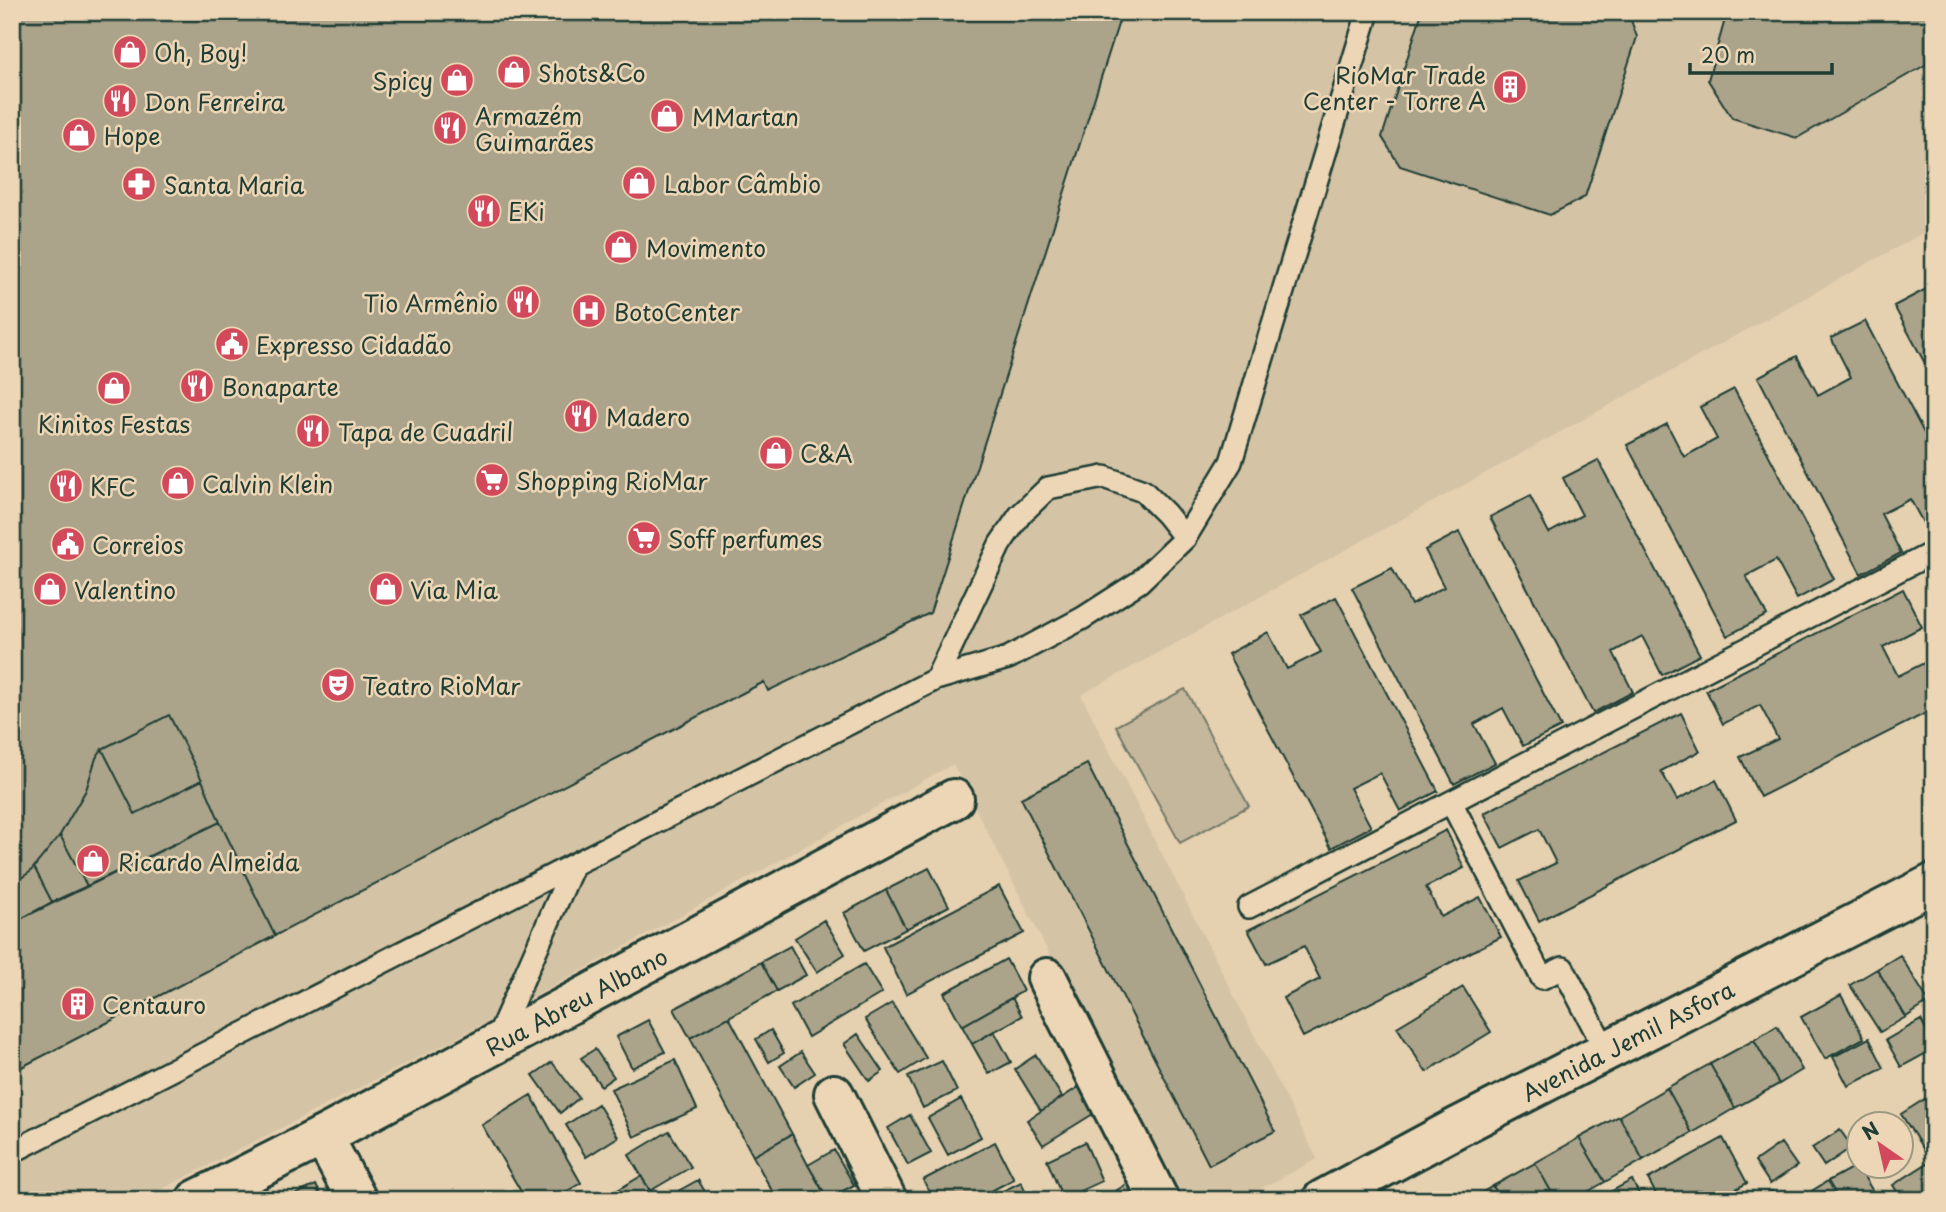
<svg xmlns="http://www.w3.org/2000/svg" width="1946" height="1212" font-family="'Playpen Sans',sans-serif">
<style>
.built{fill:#d4c3a5}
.grass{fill:#c4b79c;stroke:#727a68;stroke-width:2}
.building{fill:#aba48b;stroke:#1f3d34;stroke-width:2}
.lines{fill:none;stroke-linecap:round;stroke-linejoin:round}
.lane-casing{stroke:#1f3d34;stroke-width:26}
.street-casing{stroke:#1f3d34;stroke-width:44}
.lane{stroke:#edd6b5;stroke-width:21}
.street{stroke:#edd6b5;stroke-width:38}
.labels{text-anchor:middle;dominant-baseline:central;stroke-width:5;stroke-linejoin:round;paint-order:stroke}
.poi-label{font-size:23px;fill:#1f3d34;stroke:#edd6b5;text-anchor:start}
.street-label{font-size:23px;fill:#1f3d34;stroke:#edd6b5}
</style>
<rect width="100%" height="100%" fill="#e5d0b0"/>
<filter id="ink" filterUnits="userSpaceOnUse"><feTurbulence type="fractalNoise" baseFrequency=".0143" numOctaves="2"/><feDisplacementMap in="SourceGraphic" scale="14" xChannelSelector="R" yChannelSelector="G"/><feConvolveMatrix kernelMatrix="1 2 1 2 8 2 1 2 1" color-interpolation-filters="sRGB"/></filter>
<g filter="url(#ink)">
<path class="built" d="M12,12H1934V227L1081,695L1317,1159L1239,1200H1174L953,764L509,1011L141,1200H12Z"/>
<path class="grass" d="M1185,689L1249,806L1180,843L1116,726Z"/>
<path class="building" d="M12,12H1122L930,613L768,691L764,682L12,1072Z
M1422,12H1628L1637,37L1585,197L1550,215L1400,166L1382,137Z
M1727,12H1934V60L1797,138L1732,118L1708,80Z
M1934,285V380L1894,306Z
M1865,321L1934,452V535L1931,537L1910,499L1881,514L1901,553L1861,574L1758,377L1797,356L1818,395L1851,377L1831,338Z
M1734,389L1834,579L1797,599L1776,560L1746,576L1767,615L1727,636L1627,445L1667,424L1684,457L1717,439L1700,407Z
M1598,460L1700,655L1662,675L1642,636L1613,652L1633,692L1593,713L1490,517L1530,496L1549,533L1582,515L1563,478Z
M1459,532L1561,727L1523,746L1503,708L1474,724L1495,763L1454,784L1352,588L1392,568L1411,605L1444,587L1425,550Z
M1903,589L1922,627L1883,647L1898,676L1934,658V709L1760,797L1740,757L1778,739L1760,705L1723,724L1706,690Z
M1336,597L1438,791L1400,811L1380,773L1350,788L1371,827L1331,848L1228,654L1268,632L1287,669L1321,652L1301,615Z
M1681,713L1700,751L1661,771L1677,800L1716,780L1736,820L1539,921L1519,881L1556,863L1539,829L1502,848L1484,813Z
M169,715L202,780L135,814L102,749Z
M102,749L135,814L202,780L220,822L87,886L60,835L86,790L96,758Z
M1087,764L1275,1131L1209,1165L1021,798Z
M220,822L275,936L12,1072V923Z
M1446,830L1464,868L1426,887L1441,917L1480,897L1501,937L1303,1037L1283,998L1320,979L1304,946L1266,964L1248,930Z
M60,835L87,886L52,902L34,867Z
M34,867L52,902L19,920L12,905V884L30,872Z
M929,868L949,906L906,929L886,890Z
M999,886L1024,933L906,994L883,947Z
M886,890L906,929L864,951L844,913Z
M12,905L19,920L12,923Z
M824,920L845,954L817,972L795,938Z
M790,946L806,975L777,991L761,962Z
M1900,955L1929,1002L1906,1017L1877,969Z
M1006,959L1023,991L962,1026L944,993Z
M761,962L777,991L690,1038L674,1009Z
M864,964L882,993L808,1037L791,1006Z
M1877,969L1906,1017L1880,1032L1850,985Z
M1463,987L1491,1032L1426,1072L1397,1027Z
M1841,995L1864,1038L1825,1059L1801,1017Z
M1012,998L1022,1016L972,1044L962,1026Z
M892,1003L926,1058L900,1074L865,1019Z
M729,1017L792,1134L753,1156L690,1038Z
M648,1020L665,1052L632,1068L616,1037Z
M1921,1020L1934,1044V1049L1901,1067L1886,1040Z
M1777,1026L1802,1070L1779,1084L1754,1040Z
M771,1030L784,1053L769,1062L756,1039Z
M994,1031L1011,1062L989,1074L972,1044Z
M858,1034L883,1071L869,1081L844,1044Z
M1869,1038L1884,1068L1848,1086L1833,1057Z
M1754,1040L1779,1084L1735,1108L1710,1064Z
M595,1049L614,1077L601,1086L581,1058Z
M801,1052L815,1073L794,1087L780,1066Z
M1036,1055L1062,1097L1041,1111L1015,1069Z
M675,1060L697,1109L634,1137L611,1089Z
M942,1061L957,1091L923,1108L908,1077Z
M552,1062L579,1098L560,1113L533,1075Z
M1710,1064L1735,1108L1692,1133L1667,1088Z
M1085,1083L1101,1109L1043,1145L1027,1120Z
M1667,1088L1692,1133L1643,1160L1619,1116Z
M1934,1093V1159L1931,1161L1901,1114Z
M531,1095L581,1183L552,1200H526L482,1125Z
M961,1099L981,1137L948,1155L928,1118Z
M598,1104L618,1137L586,1157L566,1125Z
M910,1115L931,1153L908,1165L888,1128Z
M1619,1116L1643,1160L1605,1182L1579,1138Z
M1840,1130L1852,1147L1824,1166L1812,1148Z
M669,1131L691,1167L650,1191L629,1155Z
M792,1134L808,1165L828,1200H777L753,1156Z
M1579,1138L1605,1182L1573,1200H1556L1535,1163Z
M1723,1138L1747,1183L1716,1200H1659L1648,1179Z
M995,1142L1014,1179L974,1200H934L923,1180Z
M1085,1142L1102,1181L1063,1199L1047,1160Z
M1781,1143L1797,1166L1770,1184L1755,1161Z
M834,1150L854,1185L828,1199L808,1165Z
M1931,1161L1934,1166V1200H1902L1893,1185Z
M1535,1163L1556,1200H1501L1493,1186Z
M1857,1165L1877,1198L1873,1200H1839L1828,1181Z
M641,1176L650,1190L633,1200H610L608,1196Z
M698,1180L710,1200H662Z
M1632,1180L1642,1200H1596Z
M1828,1181L1839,1200H1797Z
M1021,1182L1030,1200H985Z
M1130,1182L1142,1200H1101Z
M316,1185L323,1200H283Z
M1493,1186L1501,1200H1470Z
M1772,1191L1777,1200H1759Z
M863,1192L867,1200H849Z"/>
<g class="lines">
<g class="lane-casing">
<path id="lane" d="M936,679L1000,544L1020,515L1048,488L1104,477L1143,491L1166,514L1185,538
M1451,802L1934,552
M1249,907L1451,802L1542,978L1563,968L1606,1051
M495,1043L573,866
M12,1152L936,679L1008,658L1083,618L1139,582L1185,538L1231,462L1368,12"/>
</g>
<g class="street-casing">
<g id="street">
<path d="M1047,978L1159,1200"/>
<path d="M834,1094L887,1200"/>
<path d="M323,1136L357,1200"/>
<path id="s1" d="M196,1200L323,1136L954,799"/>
<path id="s2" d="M1322,1200L1456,1128L1934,883"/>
</g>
</g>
<use href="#lane" class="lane"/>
<use href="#street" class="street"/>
</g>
</g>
<defs>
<g id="shop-disc" transform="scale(1.75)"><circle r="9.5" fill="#d1495b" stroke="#edd6b5"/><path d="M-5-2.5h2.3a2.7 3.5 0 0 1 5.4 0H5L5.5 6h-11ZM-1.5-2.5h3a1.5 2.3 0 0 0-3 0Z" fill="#fff"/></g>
<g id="building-disc" transform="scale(1.75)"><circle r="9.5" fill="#d1495b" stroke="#edd6b5"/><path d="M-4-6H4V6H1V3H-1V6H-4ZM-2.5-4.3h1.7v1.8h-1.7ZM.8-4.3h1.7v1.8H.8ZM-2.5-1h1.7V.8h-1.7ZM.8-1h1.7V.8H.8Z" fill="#fff"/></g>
<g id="restaurant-disc" transform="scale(1.75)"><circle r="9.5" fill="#d1495b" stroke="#edd6b5"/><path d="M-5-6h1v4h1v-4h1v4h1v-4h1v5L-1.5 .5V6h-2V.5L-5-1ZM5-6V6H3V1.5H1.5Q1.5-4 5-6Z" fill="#fff"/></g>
<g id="pharmacy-disc" transform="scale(1.75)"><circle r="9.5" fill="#d1495b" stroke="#edd6b5"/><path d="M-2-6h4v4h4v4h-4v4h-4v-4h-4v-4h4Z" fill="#fff"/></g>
<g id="hospital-disc" transform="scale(1.75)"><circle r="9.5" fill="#d1495b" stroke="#edd6b5"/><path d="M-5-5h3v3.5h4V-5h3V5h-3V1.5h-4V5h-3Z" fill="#fff"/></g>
<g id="civic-disc" transform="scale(1.75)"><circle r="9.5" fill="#d1495b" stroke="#edd6b5"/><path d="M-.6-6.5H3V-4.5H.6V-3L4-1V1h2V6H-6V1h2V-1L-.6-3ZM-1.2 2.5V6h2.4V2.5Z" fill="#fff"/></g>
<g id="supermarket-disc" transform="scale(1.75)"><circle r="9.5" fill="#d1495b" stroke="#edd6b5"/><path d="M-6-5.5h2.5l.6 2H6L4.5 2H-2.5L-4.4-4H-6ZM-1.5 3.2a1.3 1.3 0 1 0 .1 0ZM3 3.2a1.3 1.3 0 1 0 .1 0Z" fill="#fff"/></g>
<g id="theatre-disc" transform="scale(1.75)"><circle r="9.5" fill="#d1495b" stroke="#edd6b5"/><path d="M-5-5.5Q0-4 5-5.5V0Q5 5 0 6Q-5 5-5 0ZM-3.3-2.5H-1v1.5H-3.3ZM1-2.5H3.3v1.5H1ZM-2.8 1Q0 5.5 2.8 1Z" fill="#fff"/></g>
</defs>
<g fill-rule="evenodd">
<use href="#shop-disc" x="130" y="52"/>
<use href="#shop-disc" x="514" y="72"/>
<use href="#shop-disc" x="457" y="80"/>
<use href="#building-disc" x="1510" y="87"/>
<use href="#restaurant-disc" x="120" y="101"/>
<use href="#shop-disc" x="667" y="116"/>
<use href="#restaurant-disc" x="450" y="128"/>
<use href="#shop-disc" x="79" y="135"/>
<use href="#shop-disc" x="639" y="183"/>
<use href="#pharmacy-disc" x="139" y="184"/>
<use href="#restaurant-disc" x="484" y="211"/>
<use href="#shop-disc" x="621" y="247"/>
<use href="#restaurant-disc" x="523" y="302"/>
<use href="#hospital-disc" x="589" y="311"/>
<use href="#civic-disc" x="232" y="344"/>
<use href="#restaurant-disc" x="197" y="386"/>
<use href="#shop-disc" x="114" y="388"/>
<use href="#restaurant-disc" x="581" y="416"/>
<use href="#restaurant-disc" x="313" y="431"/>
<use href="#shop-disc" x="776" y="453"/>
<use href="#supermarket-disc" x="492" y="480"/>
<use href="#shop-disc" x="178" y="483"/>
<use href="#restaurant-disc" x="66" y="486"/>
<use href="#supermarket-disc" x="644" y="538"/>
<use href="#civic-disc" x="68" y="544"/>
<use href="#shop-disc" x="50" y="589"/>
<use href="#shop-disc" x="386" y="589"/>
<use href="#theatre-disc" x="338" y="685"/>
<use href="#shop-disc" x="93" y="861"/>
<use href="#building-disc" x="78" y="1004"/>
</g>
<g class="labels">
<g class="poi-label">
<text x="154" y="52">Oh, Boy!</text>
<text x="538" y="72">Shots&amp;Co</text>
<text x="1486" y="74" text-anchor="end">RioMar Trade<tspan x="1486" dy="26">Center - Torre A</tspan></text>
<text x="433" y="80" text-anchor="end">Spicy</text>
<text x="144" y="101">Don Ferreira</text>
<text x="475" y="115">Armazém<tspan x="475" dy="26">Guimarães</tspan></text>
<text x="692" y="116">MMartan</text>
<text x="104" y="135">Hope</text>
<text x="664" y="183">Labor Câmbio</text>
<text x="164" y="184">Santa Maria</text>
<text x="508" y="211">EKi</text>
<text x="646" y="247">Movimento</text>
<text x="498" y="302" text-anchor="end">Tio Armênio</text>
<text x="614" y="311">BotoCenter</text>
<text x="256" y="344">Expresso Cidadão</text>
<text x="222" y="386">Bonaparte</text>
<text x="606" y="416">Madero</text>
<text x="114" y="423" text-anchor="middle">Kinitos Festas</text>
<text x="338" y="431">Tapa de Cuadril</text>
<text x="800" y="453">C&amp;A</text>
<text x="516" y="480">Shopping RioMar</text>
<text x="202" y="483">Calvin Klein</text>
<text x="90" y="486">KFC</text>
<text x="668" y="538">Soff perfumes</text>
<text x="92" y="544">Correios</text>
<text x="74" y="589">Valentino</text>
<text x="410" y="589">Via Mia</text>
<text x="362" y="685">Teatro RioMar</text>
<text x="118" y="861">Ricardo Almeida</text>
<text x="102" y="1004">Centauro</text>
</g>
<g class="street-label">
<text stroke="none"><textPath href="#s1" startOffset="429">Rua Abreu Albano</textPath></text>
<text stroke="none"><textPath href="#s2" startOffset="345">Avenida Jemil Asfora</textPath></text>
</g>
</g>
<rect width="1946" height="1212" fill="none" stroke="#edd6b5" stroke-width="42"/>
<rect x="21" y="21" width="1904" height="1170" fill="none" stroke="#1f3d34" stroke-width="2.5" filter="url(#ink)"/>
<g transform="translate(1880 1145) rotate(326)"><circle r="33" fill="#edd6b5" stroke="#9b9981" stroke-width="2"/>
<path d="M0-5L12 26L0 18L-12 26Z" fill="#d1495b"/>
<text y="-10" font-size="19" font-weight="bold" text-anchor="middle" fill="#1f3d34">N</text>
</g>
<path d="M1690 63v10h142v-10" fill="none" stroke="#1f3d34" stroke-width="3.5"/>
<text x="1701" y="63" font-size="21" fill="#1f3d34" stroke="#edd6b5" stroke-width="5" paint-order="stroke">20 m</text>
</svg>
